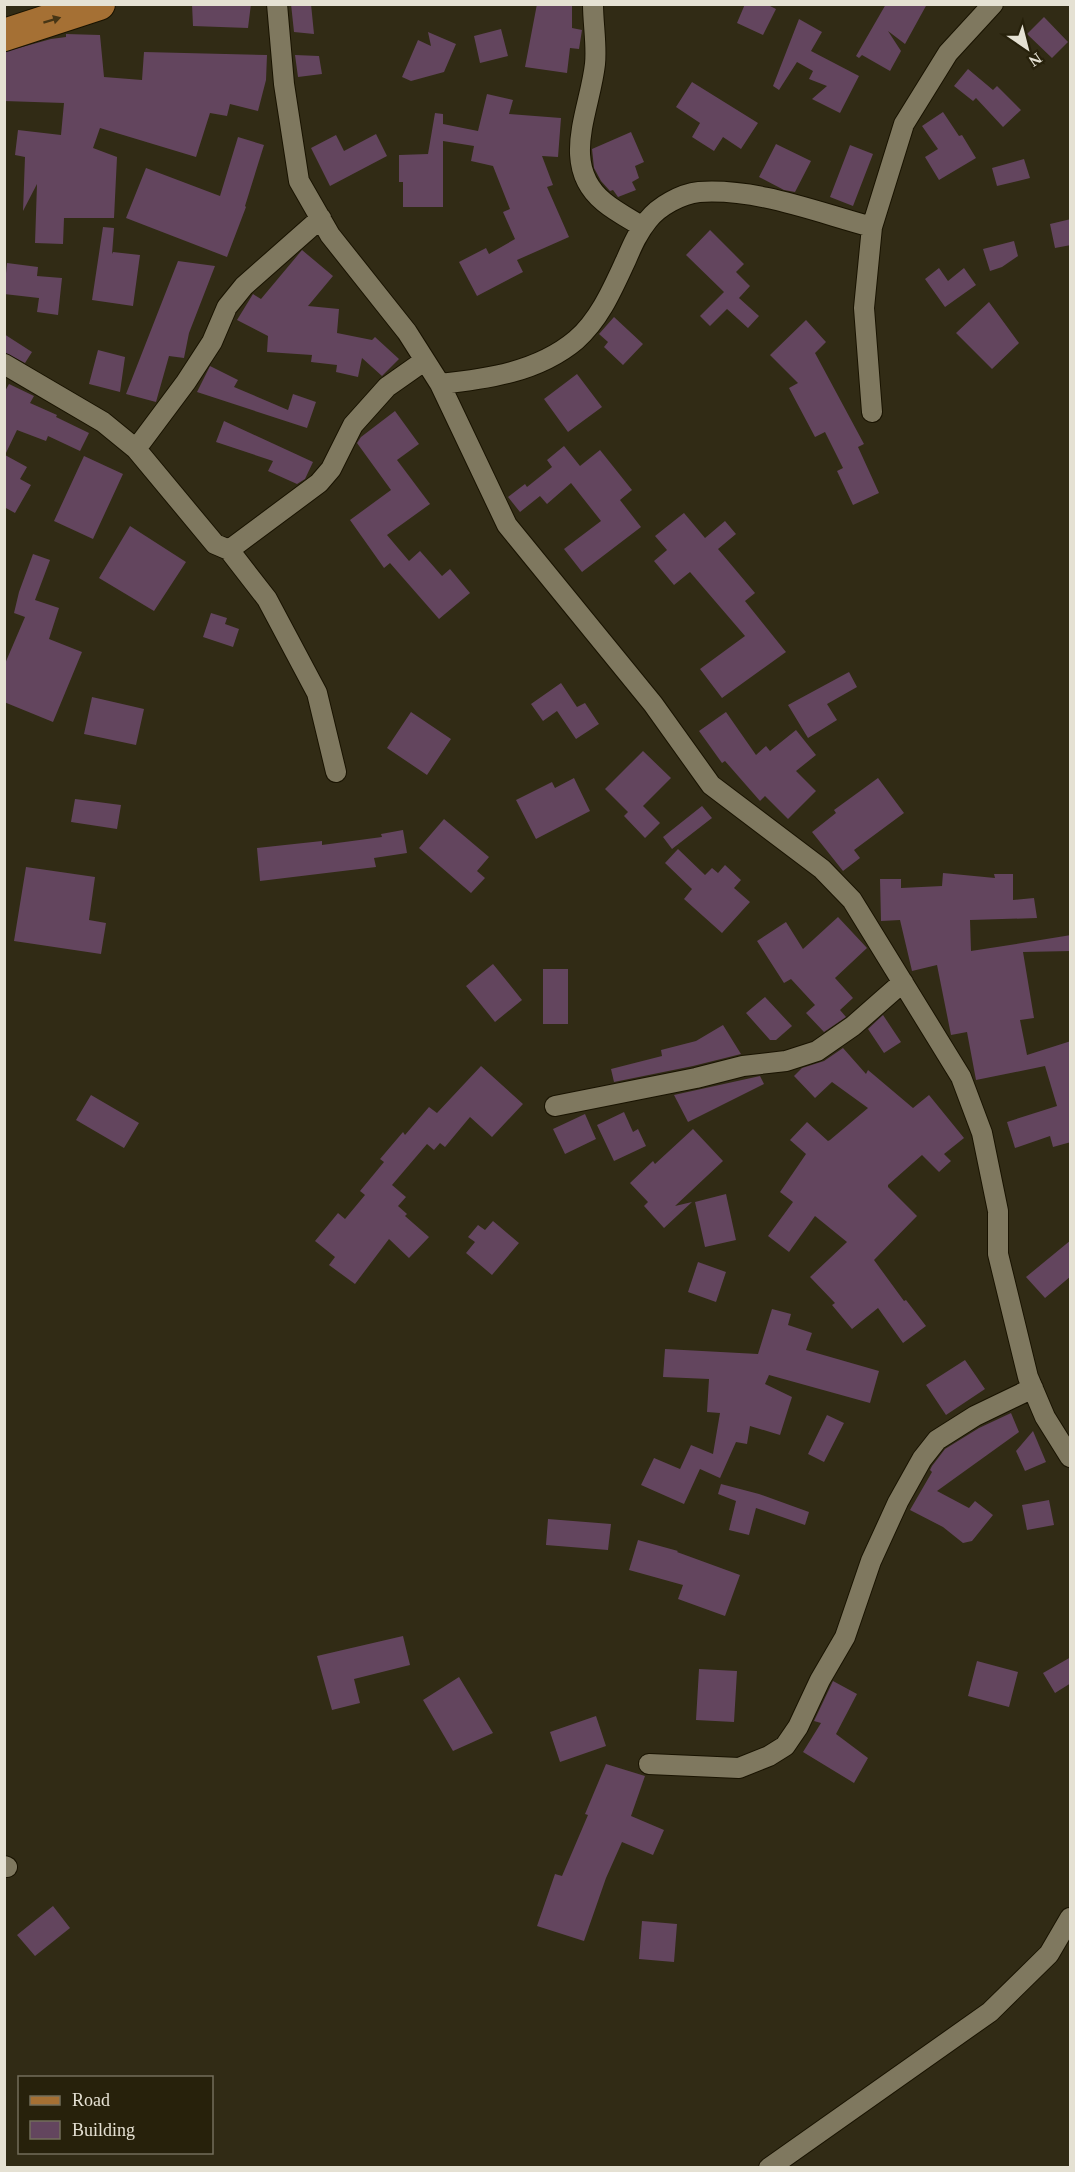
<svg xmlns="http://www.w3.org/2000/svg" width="1075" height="2172" font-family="'Times New Roman',serif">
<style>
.building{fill:#63455e}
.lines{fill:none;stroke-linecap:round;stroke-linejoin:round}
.minor-casing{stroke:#191301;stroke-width:22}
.primary-casing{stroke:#191301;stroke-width:34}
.minor{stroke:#7f785f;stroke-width:20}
.primary{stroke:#a57034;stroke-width:32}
.oneway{fill:#463515}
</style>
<rect width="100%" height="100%" fill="#312b15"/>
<path class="building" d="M192,4H251L248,28L193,26Z
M291,4H311L314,34L294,32Z
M537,4H572V28L582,30L579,49L570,48L567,73L525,67Z
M745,4H766L776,9L763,35L737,23Z
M886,4H927L905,44L888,31L901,51L890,71L862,55L859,58L856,56Z
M1044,17L1068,42L1052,58L1027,34Z
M799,19L822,32L811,51L859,76L840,113L812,99L827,86L809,79L813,71L797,62L779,90L773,86Z
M501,29L508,56L480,63L474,36Z
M428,32L456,44L444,72L411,81L402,77L418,40L431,46Z
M66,34L100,35L104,77L142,80L144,52L267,55L266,80L258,111L230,104L227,116L210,113L196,157L100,128L93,148L117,157L114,218H64L63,244L35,243L37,184L23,211L25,157L15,155L18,130L61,135L64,103L4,101V52L51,39L66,37Z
M295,55L319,56L322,74L298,77Z
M968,69L993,90L997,86L1021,110L1003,127L976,98L973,101L954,86Z
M692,82L758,123L741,149L723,137L714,151L692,137L700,123L676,107Z
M487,94L513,100L509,114L561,118L558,157L542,156L553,185L547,187L569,237L517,260L523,272L477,296L459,262L486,248L489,254L515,239L503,212L510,209L493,166L471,161L474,146L443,141V207H403V182H399V155L428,154L435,113L443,114V124L478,131Z
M943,112L959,136L962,135L976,158L939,180L925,157L938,149L922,126Z
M631,132L644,162L635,166L639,178L632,182L636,190L618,197L613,190L610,191L601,181L594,168L592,149Z
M376,134L387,156L330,186L311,148L336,135L344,151Z
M238,137L264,145L245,206L246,207L227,257L126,218L146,168L220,196Z
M776,144L811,161L795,192L784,190L759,177Z
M850,145L873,154L853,206L830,197Z
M1024,159L1030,178L997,186L992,168Z
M1071,219V245L1055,248L1050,224Z
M103,227L114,228L112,254L113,252L140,255L133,306L92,300Z
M710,230L744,264L736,272L750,286L739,298L759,316L748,328L727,309L710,326L700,316L724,292L686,255Z
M1014,241L1018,256L1002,267L990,271L983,249Z
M302,250L333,276L308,306L339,309L337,333L372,340L375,337L399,359L382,376L362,358L358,377L336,372L337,365L311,362L312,355L267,352L268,336L237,320L253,294L261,299Z
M178,261L215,266L189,333L184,358L169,356L156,402L126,394Z
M7,263L38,267L37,276L62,278L58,315L37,312L39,298L4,294Z
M939,268L948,281L964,268L976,285L945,307L925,279Z
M989,302L1019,343L992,369L956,333Z
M614,317L643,344L623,365L604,347L608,342L599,334Z
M806,320L826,342L815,353L864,444L858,447L879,493L853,505L837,471L843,468L825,432L815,437L789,388L798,383L770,355Z
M4,334L32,352L25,363L4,352Z
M98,350L125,357L120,392L89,384Z
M210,366L238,380L234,387L288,410L293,394L316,402L307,428L197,392Z
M577,374L602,407L568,432L544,399Z
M9,384L34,396L30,403L57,415L56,417L89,433L80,451L48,436L46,441L17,430L5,455L27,467L20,479L31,485L15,513L4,507V393Z
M395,411L419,444L397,460L430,504L387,535L409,561L420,551L442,576L450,569L470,593L439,619L390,563L384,568L350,520L391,490L357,443L361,437Z
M224,421L313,462L305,479L297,484L268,471L273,461L216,442Z
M564,446L580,466L600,450L632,490L620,500L641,527L582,572L564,549L601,521L571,483L547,504L540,496L520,512L508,497L525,484L527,487L552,467L547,460Z
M84,456L123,474L93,539L54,521Z
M684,513L705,538L725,521L736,534L718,549L755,593L745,601L786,652L722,698L700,669L745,636L690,572L674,585L654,561L667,550L655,536Z
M130,526L186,562L154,611L99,578Z
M33,554L50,560L35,600L59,608L49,639L82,652L53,722L4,702V666L25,617L14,613L19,592Z
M211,613L227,618L225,624L239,629L233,647L203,637Z
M849,672L857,687L827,704L837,720L808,738L788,705Z
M561,683L577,707L585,703L599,724L576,739L557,711L543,721L531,704Z
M92,697L144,709L136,745L84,734Z
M411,712L451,739L427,775L387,748Z
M726,712L756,755L766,746L770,751L796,730L816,755L796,771L816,791L788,819L765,796L760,801L725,761L722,763L699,731Z
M643,751L671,778L643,806L660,823L645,838L624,816L628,812L605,789Z
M574,778L590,811L536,839L516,800L552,782L555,788Z
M878,778L904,813L854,850L860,858L843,871L812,832L836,813L834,810Z
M75,799L121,805L117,829L71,822Z
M702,806L712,818L672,849L663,837Z
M444,819L489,857L477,871L485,878L471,893L419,848Z
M403,830L407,853L374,858L376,867L260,881L257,848L322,841V845L382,837L381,834Z
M678,849L705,875L712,868L718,873L725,865L741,880L734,888L750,902L722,933L684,899L692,889L665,863Z
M26,867L95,877L89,920L106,923L101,954L14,941Z
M943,873L995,878L994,874H1013V900L1034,898L1037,918L970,920L971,951L1022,943L1023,950L1022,943L1071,935V951L1023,952L1034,1018L1020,1020L1027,1055L1071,1041V1142L1053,1147L1050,1136L1015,1148L1007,1122L1057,1106L1045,1066L976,1080L967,1032L951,1035L937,965L912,971L900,920L881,921L880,879H901V888L942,886Z
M838,917L867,948L835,978L853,998L840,1010L846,1017L824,1032L806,1013L815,1005L791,979L784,983L757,941L786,922L803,949Z
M493,964L522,1000L495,1022L466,986Z
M543,969H568V1024H543Z
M765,997L792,1026L776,1040H770L746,1013Z
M883,1015L901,1042L884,1053L868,1029Z
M723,1025L741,1054L693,1066L614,1082L611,1069L662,1056L661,1050L696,1041Z
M843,1048L866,1074L868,1070L913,1108L929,1095L964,1138L944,1154L951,1161L939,1172L922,1155L888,1185V1187L917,1216L874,1260L904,1301L906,1300L926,1326L903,1343L878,1308L852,1329L832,1305L835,1303L810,1277L847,1242L815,1216L789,1252L768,1236L793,1202L780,1192L806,1154L790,1140L807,1122L828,1141L830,1140L868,1108L832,1082L815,1098L794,1076L802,1068L824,1061Z
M481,1066L523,1104L492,1137L470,1117L445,1147L440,1143L434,1150L427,1144L392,1185L406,1197L398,1206L407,1214L405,1216L429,1237L409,1258L389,1239L355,1284L329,1265L335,1257L315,1241L338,1213L345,1219L365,1195L360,1191L384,1162L380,1159L403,1132L405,1135L429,1107L437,1113Z
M760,1076L764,1084L688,1122L674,1095Z
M91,1095L139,1123L124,1148L76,1120Z
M624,1112L633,1132L638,1129L646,1146L614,1161L597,1125Z
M585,1114L596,1139L565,1154L553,1129Z
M693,1129L723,1161L675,1206L692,1202L664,1228L644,1206L648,1202L630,1183L653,1161L655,1164Z
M726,1194L736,1240L705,1247L695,1202Z
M493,1221L519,1243L492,1275L466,1253L475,1242L468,1237L478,1225L485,1230Z
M1071,1240V1276L1045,1298L1026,1277Z
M698,1262L726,1272L716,1302L688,1292Z
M772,1309L791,1314L788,1325L812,1333L806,1350L879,1371L870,1403L769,1375L765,1384L792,1397L780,1435L750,1426L747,1444L736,1442L720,1478L700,1469L684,1504L641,1485L654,1458L680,1469L691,1445L713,1454L720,1413L707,1412L709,1379L663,1377L665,1349L758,1354Z
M965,1360L985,1389L946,1415L926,1385Z
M1011,1413L1019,1432L937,1491L969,1508L975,1501L993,1515L972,1541L963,1543L943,1527L910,1510L932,1472L930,1470L932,1466L945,1449L979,1428Z
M827,1415L844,1423L824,1462L808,1454Z
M1033,1431L1046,1462L1025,1471L1016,1451Z
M721,1484L759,1494L809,1512L805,1525L756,1508L749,1535L729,1530L736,1501L718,1494Z
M1049,1500L1054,1525L1027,1530L1022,1505Z
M548,1519L611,1524L608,1550L546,1545Z
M638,1540L678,1551L677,1552L740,1575L725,1616L678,1599L683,1585L629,1570Z
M403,1636L410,1665L354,1679L360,1703L332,1710L317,1656Z
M1071,1657V1683L1055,1693L1043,1673Z
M977,1661L1018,1672L1009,1707L968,1696Z
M699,1669L737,1671L734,1722L696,1720Z
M459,1677L493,1733L453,1751L423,1700Z
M833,1681L857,1694L836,1734L868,1758L854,1783L803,1752L821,1723L814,1721Z
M596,1716L606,1746L560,1762L550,1732Z
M606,1764L645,1776L631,1816L664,1830L653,1855L622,1842L606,1878L584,1941L537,1926L555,1874L562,1876L588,1815L585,1814Z
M53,1906L70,1928L35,1956L17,1935Z
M642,1921L677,1924L674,1962L639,1959Z"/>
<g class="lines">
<g class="minor-casing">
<path id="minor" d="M277,4L284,84L299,181L330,235L407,332L440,384L507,525L653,704L711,785L822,869L852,900L961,1077L982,1133L998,1211V1254L1028,1377L1045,1417L1070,1457
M593,4C593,24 597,45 595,64C590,111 559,165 604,202C616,212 630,219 643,227
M4,364L103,422L136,449L215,544L229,550L319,483L331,469L353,425L387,387L424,361
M440,384C487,379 538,372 576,340C600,319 613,288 626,260C632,246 638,232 648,220C659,206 681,194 699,192C757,188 816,212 872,227
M872,412L864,308L872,227L904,124L948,53L993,4
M136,449L186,382L212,342L227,307L244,286L321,218
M229,550L267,599L317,693L336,772
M555,1106L696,1078L743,1066L786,1061L817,1051L853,1026L903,982
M649,1764L739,1768L769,1756L785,1746L798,1727L820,1680L845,1637L871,1561L898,1502L922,1459L937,1440L975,1416L1033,1388
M4,1866L7,1867
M769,2168L990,2012L1049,1954L1070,1918"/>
</g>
<g class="primary-casing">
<path id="primary" d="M4,35L99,4"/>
</g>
<use href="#minor" class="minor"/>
<use href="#primary" class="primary"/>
</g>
<defs><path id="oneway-solid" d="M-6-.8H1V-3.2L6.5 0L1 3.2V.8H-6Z" transform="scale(1.5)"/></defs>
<use class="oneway" href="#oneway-solid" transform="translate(52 20) rotate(-17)"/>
<rect width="1075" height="2172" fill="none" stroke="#e5e1d3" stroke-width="12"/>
<rect x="18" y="2076" width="195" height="78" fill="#27210b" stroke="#736e5b" stroke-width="1.5"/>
<rect x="30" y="2096" width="30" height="9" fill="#a57034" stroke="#736e5b" stroke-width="1.5"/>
<text x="72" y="2106" font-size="18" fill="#e5e1d3">Road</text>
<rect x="30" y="2121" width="30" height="18" fill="#63455e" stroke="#736e5b" stroke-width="1.5"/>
<text x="72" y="2136" font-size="18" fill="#e5e1d3">Building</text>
<g transform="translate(1027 48) rotate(145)" stroke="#27210b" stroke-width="4.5" paint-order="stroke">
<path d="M0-4.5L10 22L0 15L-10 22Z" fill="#e5e1d3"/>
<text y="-9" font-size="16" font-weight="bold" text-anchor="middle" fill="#e5e1d3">N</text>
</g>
</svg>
